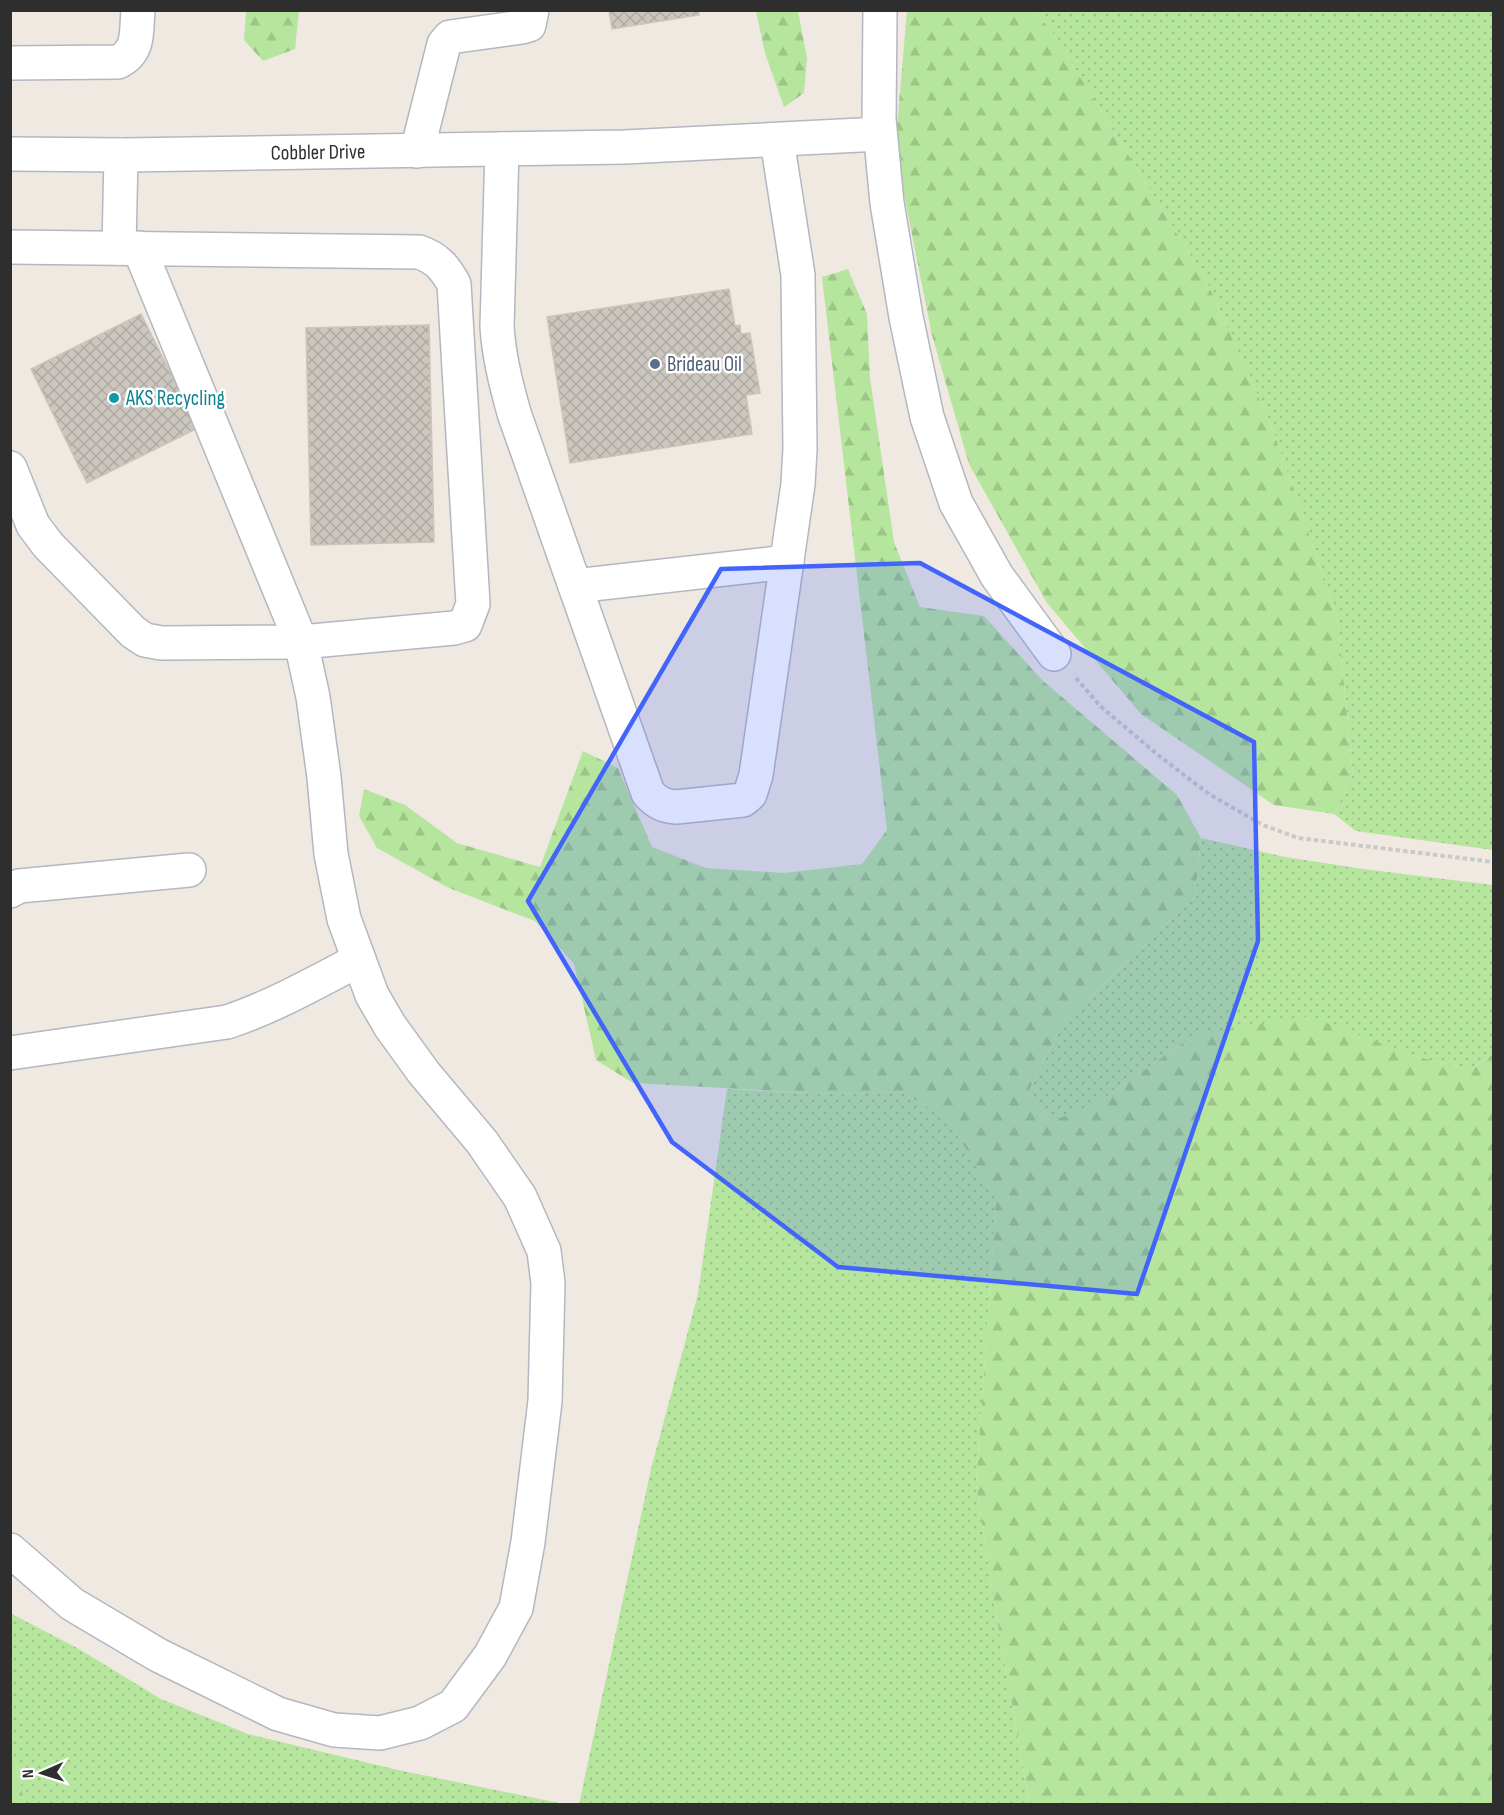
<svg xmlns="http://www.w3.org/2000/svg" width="1504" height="1815" font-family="'Sofia Sans Condensed',sans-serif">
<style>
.grass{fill:url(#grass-dots)}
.forest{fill:url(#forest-firs)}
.building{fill:url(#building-cross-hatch);stroke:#cbc5ba;stroke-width:1.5}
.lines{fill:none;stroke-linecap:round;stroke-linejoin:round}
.minor-casing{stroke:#b4b7c1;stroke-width:36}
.path{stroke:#c9c9c9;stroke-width:4;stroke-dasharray:4.5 3;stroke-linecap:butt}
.minor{stroke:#fff;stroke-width:33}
.marked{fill:#4264fb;fill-opacity:0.2;stroke:#4264fb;stroke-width:4.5;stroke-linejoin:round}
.service-dot{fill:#5c6f8a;stroke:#fff;stroke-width:2}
.culture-dot{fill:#0f9aa8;stroke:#fff;stroke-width:2}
.labels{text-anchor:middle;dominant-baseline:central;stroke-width:5;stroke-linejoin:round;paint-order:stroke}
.street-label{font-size:21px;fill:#2e2e2e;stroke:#fff}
.service-label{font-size:21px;fill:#4e5e75;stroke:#fff;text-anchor:start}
.culture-label{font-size:21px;fill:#0d838f;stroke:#fff;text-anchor:start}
</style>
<defs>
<pattern id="grass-dots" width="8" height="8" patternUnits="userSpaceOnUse" patternTransform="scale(1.5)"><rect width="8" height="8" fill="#b6e59e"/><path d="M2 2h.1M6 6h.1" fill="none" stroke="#9dc588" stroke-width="1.8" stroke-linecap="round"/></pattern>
<pattern id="forest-firs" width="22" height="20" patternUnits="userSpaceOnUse" patternTransform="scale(1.5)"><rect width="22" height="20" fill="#b6e59e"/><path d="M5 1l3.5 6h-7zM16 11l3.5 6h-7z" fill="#9dc588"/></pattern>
<pattern id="building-cross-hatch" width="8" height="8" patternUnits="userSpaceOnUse" patternTransform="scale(1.5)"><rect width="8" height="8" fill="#cbc7bf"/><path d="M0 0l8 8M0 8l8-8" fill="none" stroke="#afaba4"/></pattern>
</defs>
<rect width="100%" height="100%" fill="#efe9e1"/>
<path class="grass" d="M1035,11H1493V850L1356,831L1334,814L1353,774L1337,615L1273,430L1208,284L1053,33Z
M1201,838L1285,857L1363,869L1493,885V1054L1470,1070L1411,1055L1192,1036L1104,1099L1052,1123L1028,1092L1062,1024L1195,897Z
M727,1089L832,1094L901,1092L947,1118L996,1198L976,1484L995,1608L1027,1790L1028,1804H579L651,1469L698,1294Z
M10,1613L79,1649L161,1699L248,1734L398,1770L564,1804H25L11,1742Z"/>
<path class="forest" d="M246,11H299L295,49L263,61L244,40Z
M756,11H798L807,58L804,93L784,107L765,53Z
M907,11H1035L1053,33L1208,284L1273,430L1337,615L1353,774L1334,814L1274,805L1141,714L1047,603L969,464L932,335L895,149Z
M848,269L867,314L870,378L894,542L920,607L984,616L1042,680L1177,795L1201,838L1195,897L1062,1024L1028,1092L1051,1122L1104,1099L1192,1036L1309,1016L1411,1055L1470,1070L1493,1054V1804H1028L1027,1790L995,1608L976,1484L996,1198L947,1118L901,1092L832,1094L633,1083L596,1060L574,964L535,921L449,888L377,848L359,816L364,789L405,805L457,843L540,867L583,751L618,768L652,847L706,868L784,873L862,864L887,830L822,277Z
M11,1742L25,1804H11Z"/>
<path class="building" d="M609,10H698L699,15L612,29Z
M729,289L735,326L740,325L741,334L750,333L760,393L746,395L752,434L570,463L547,317Z
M141,314L198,428L87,483L31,369Z
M429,325L434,542L311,545L306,328Z"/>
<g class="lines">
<g class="minor-casing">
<g id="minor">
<path d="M880,10L879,119L887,203L906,317L927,417L956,503L997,576L1054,654"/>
<path d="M10,63L118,62C140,51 136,32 138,10"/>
<path d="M502,149L497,327C499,357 506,384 514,413L648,793C656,802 663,806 676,807L743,800L750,794L756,775L798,484L800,449L798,275L777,140"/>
<path d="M417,151L444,44L450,37L522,27L529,25L532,10"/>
<path id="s1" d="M10,154L124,155L625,147L880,134"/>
<path d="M10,247L419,252C437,258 445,268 454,284L473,604L465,625L454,628L301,642L161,643L145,640L133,632L48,545L33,525L10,468"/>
<path d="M119,248L121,155"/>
<path d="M575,586L787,562"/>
<path d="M10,891L19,886L189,870"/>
<path d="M10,1053L227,1022C273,1007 316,982 359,960"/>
<path d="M10,1550L72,1604L158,1655L278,1714L334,1730L380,1733L420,1723L453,1706L490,1656L516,1608L528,1542L545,1401L548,1283L544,1251L520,1197L482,1142L424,1073L390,1026L372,995L344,919L331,854L324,777L313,697L301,642L139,248"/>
</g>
</g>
<path class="path" d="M1076,678L1100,706L1158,755L1209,794L1263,825L1298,838L1494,862"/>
<use href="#minor" class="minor"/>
</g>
<path class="marked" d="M920,563L1254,742L1258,941L1137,1294L838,1267L672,1142L528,901L721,569Z"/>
<circle class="service-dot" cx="655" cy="364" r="6"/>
<circle class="culture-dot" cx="114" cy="398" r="6"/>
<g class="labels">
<g class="street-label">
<text stroke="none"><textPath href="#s1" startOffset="308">Cobbler Drive</textPath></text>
</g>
<g class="service-label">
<text x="667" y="364">Brideau Oil</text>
</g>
<g class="culture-label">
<text x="126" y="398">AKS Recycling</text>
</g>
</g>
<rect width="1504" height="1815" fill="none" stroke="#2e2e2e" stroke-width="24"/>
<g transform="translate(42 1773) rotate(267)" stroke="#ffffff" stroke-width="4.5" paint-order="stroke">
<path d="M0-4.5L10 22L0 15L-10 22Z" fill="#2e2e2e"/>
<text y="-9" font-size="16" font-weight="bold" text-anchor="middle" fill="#2e2e2e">N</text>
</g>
</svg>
